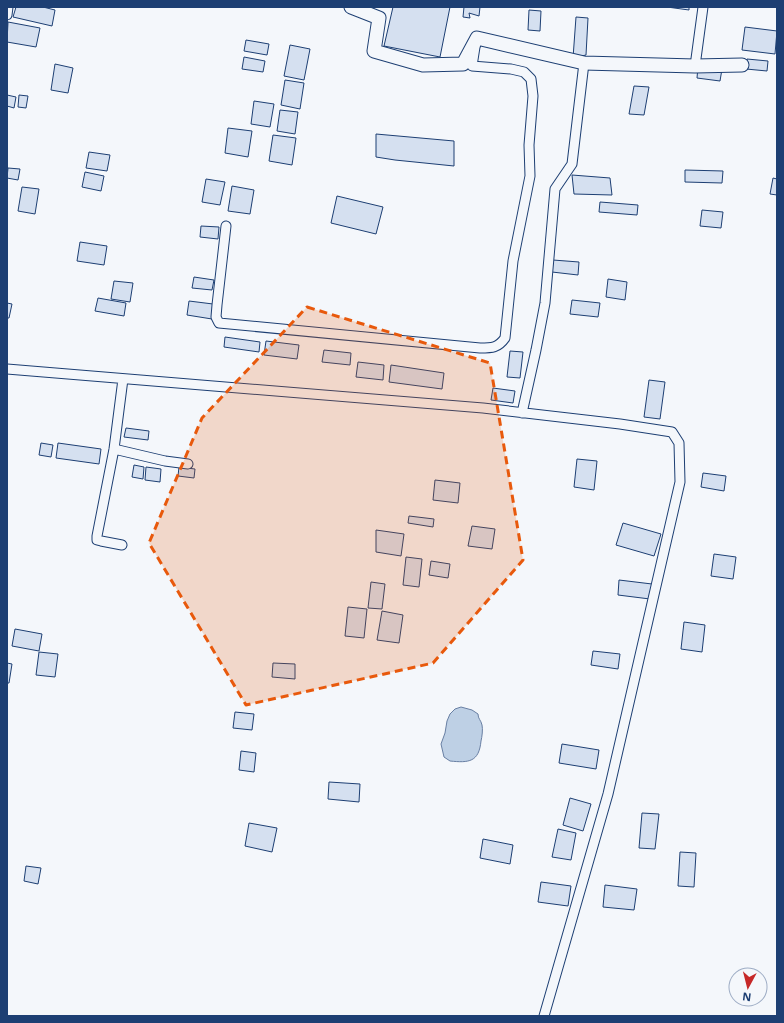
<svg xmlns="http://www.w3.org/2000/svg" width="784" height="1023" font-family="'Open Sans',sans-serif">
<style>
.water{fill:#bed0e5;stroke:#687fa3}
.building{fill:#d5e0f0;stroke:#1d3f73}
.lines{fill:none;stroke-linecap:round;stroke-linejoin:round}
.street-casing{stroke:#1d3f73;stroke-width:11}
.secondary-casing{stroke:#1d3f73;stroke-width:15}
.street{stroke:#f4f7fb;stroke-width:9}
.secondary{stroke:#f4f7fb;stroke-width:13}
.marked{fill:#e8590c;fill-opacity:0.2;stroke:#e8590c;stroke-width:3;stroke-dasharray:8 5;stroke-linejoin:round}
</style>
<rect width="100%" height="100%" fill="#f4f7fb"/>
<path class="water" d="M461,707L472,710L478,714C478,719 481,720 482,725C483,729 482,737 481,741C479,762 469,763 450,761L444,757L441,744L445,733L447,721L450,714L455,709Z"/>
<path class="building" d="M16,7H43L55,10L52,26L13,17Z
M393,7H450L440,57L384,46Z
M464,7H480L479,16L469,13L470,18L463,17Z
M667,7H689V10Z
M529,10L541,11L540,31L528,30Z
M576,17L588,18L586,55L573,58Z
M8,22L40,28L36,47L7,42Z
M745,27L777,31L775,54L742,50Z
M246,40L269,44L267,55L244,51Z
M290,45L310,49L304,80L284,76Z
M244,57L265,61L263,72L242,69Z
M747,59L768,61L767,71L746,69Z
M55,64L73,68L68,93L51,90Z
M698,66L722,69L720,81L697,78Z
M285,80L304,83L300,109L281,105Z
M634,86L649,87L644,115L629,114Z
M7,95L16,97L14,108L7,106Z
M19,95L28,96L26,108L18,107Z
M254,101L274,104L270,127L251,124Z
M280,110L298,112L295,134L277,131Z
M228,128L252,131L248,157L225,153Z
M376,134L454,141V166L395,160L376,157Z
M273,135L296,138L292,165L269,161Z
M89,152L110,155L107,171L86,168Z
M8,168L20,169L18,180L7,178Z
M685,170L723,171L722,183L685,182Z
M85,172L104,176L101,191L82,187Z
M572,175L610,178L612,195L574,194Z
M773,178L777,179V195L770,194Z
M206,179L225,182L220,205L202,202Z
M232,186L254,190L250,214L228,211Z
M22,187L39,189L35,214L18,211Z
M337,196L383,207L376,234L331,223Z
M600,202L638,205L637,215L599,212Z
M702,210L723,212L721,228L700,226Z
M201,226L219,227L218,239L200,237Z
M80,242L107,246L104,265L77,261Z
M553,260L579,262L578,275L552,272Z
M194,277L214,280L212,290L192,288Z
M608,279L627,282L625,300L606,297Z
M114,281L133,283L130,302L111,299Z
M98,298L126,303L124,316L95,311Z
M572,300L600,303L598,317L570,314Z
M189,301L213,304L212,319L187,315Z
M7,303L12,304L9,318H7Z
M225,337L260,342L259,352L224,347Z
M266,341L299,345L297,359L264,355Z
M324,350L351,353L350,365L322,362Z
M510,351L523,352L520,378L507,377Z
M358,362L384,365L383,380L356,377Z
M391,365L444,373L442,389L389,382Z
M649,380L665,382L660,419L644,417Z
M493,388L515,391L513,403L491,400Z
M126,428L149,431L148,440L124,437Z
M41,443L53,445L51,457L39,455Z
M58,443L101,449L99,464L56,458Z
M577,459L597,461L594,490L574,487Z
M134,465L144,467L143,479L132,477Z
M146,467L161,469L160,482L145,480Z
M179,467L195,469L194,478L178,476Z
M703,473L726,476L724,491L701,487Z
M435,480L460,483L458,503L433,500Z
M409,516L434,519L433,527L408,523Z
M623,523L661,534L654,556L616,545Z
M472,526L495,529L492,549L468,546Z
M376,530L404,534L401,556L376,552Z
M714,554L736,557L733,579L711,576Z
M406,557L422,559L419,587L403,585Z
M431,561L450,564L448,578L429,575Z
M619,580L652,584L650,599L618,595Z
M371,582L385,584L382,609L368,608Z
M348,607L367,609L364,638L345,636Z
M382,611L403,615L399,643L377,640Z
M684,622L705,625L702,652L681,649Z
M15,629L42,634L39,651L12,646Z
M593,651L620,654L618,669L591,665Z
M39,652L58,654L55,677L36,675Z
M7,663L12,664L9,683H7Z
M273,663L295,664V679L272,677Z
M235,712L254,714L252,730L233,728Z
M562,744L599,750L596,769L559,763Z
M241,751L256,753L254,772L239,770Z
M329,782L360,784L359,802L328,799Z
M570,798L591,804L583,831L563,825Z
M642,813L659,814L655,849L639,848Z
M249,823L277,828L272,852L245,846Z
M558,829L576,833L571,860L552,857Z
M483,839L513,845L510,864L480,858Z
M680,852L696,853L694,887L678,886Z
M26,866L41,868L38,884L24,881Z
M541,882L571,886L568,906L538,902Z
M605,885L637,889L634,910L603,907Z"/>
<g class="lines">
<g class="street-casing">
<path id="street" d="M7,15L8,7
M695,66L703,7
M226,226L217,305L216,317L219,323L480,348C492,348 498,348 505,338L513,261L530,176L529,145L533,96L531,79L524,72L511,69L472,66L475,47
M7,369L483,408L620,424L672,432L679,443L680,482L608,794L544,1016
M522,413L536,350L545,303L555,189L572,164L584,63
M114,449L165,461L188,464
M122,545L101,541L97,540V536L114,449L123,379"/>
</g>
<g class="secondary-casing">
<path id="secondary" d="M351,7L379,18L374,51L423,65L463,64L477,38L584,63L695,66L742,65"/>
</g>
<use href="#street" class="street"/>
<use href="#secondary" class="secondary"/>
</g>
<path class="marked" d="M307,307L490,363L523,560L433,663L246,705L149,543L202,418Z"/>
<rect width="784" height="1023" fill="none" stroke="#1d3f73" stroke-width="16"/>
<g transform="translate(748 987) rotate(187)"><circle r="19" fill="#f4f7fb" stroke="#9eadc5"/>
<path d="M0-3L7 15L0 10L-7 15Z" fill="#c62828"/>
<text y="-6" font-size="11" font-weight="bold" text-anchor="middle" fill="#1d3f73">N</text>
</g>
</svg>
